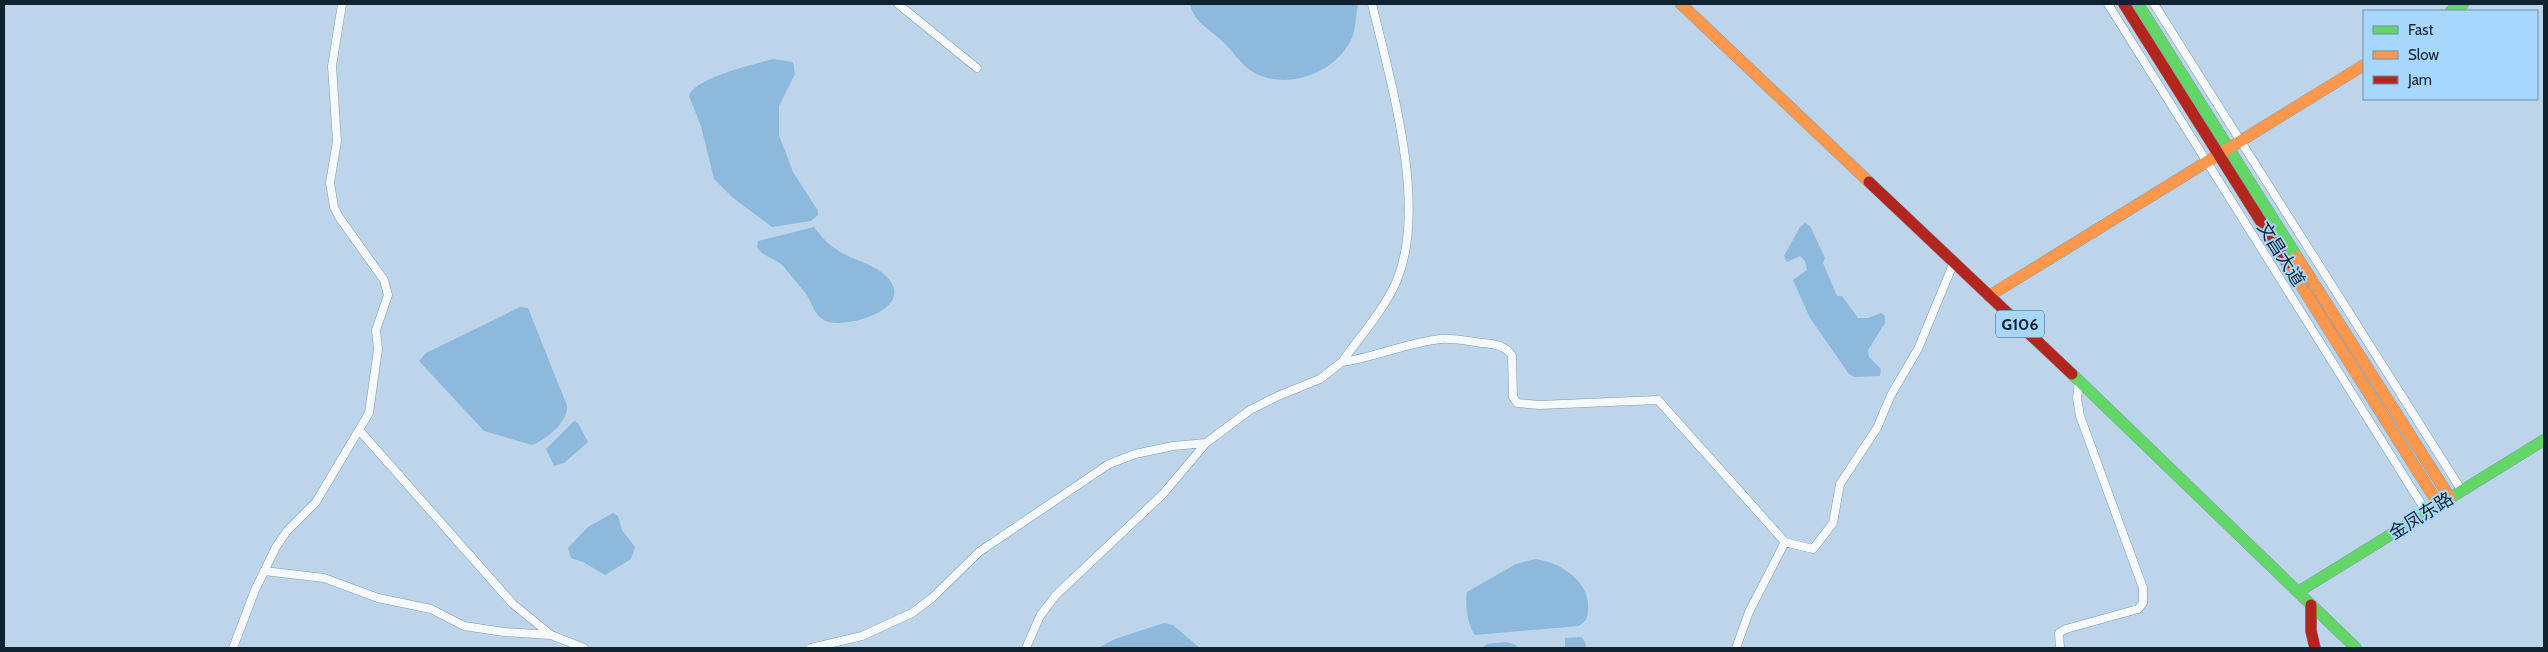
<svg xmlns="http://www.w3.org/2000/svg" width="2548" height="652" font-family="Cabin,'Noto Sans SC',sans-serif">
<style>
.water{fill:#8db9dd}
.lines{fill:none;stroke-linecap:round;stroke-linejoin:round}
.street-casing{stroke:#8699a9;stroke-width:9}
.fast-casing{stroke:#8699a9;stroke-width:12}
.slow-casing{stroke:#8699a9;stroke-width:12}
.jam-casing{stroke:#8699a9;stroke-width:12}
.street{stroke:#f5f9fc;stroke-width:8}
.fast{stroke:#63d668;stroke-width:11}
.slow{stroke:#ff974d;stroke-width:11}
.jam{stroke:#b3261e;stroke-width:11}
.labels{text-anchor:middle;dominant-baseline:central;stroke-width:4;stroke-linejoin:round;paint-order:stroke}
.shield{fill:#a8d7fe;stroke:#3e586e;stroke-width:1}
.shield-label{font-size:16px;font-weight:bold;fill:#102230}
.street-label{font-size:18px;fill:#102230;stroke:#a8d7fe}
</style>
<rect width="100%" height="100%" fill="#bcd5ea"/>
<path class="water" d="M1358,4C1356,14 1356,28 1352,38C1336,74 1284,92 1251,71C1240,63 1232,50 1222,41C1210,29 1195,23 1190,5Z
M773,59L793,62L795,74L779,106V135L793,172L818,211V215L811,221L772,227L732,197L714,179L701,126L689,96C693,78 755,64 773,59Z
M1805,223L1810,226L1825,258L1823,263L1837,296H1842L1858,318H1868L1881,313L1885,316V323L1868,350L1869,357L1881,369L1880,376L1854,377L1849,374L1810,318L1793,280L1807,270L1805,261L1800,256L1787,262L1784,256L1800,227Z
M814,227C822,238 830,246 842,253C858,262 881,266 891,282C910,311 845,329 826,321C814,316 813,304 806,294C799,285 791,276 784,267C776,258 762,257 757,247L758,241Z
M520,307L528,308L567,406C568,422 546,440 532,445L484,431L419,361L426,353Z
M574,421L578,423L588,442L564,463L554,466L546,449Z
M613,513L618,516L622,530L635,547L631,559L605,575L583,562L571,558L568,548L588,527Z
M1535,559C1565,563 1597,587 1586,620L1579,626L1475,635C1467,625 1465,604 1467,592L1516,564Z
M1164,623L1173,625L1200,648H1098L1115,639Z
M1582,637L1586,644L1585,648H1565V638Z
M1506,642L1516,645L1517,648H1482L1487,644Z"/>
<g class="lines">
<g class="street-casing">
<path id="street" d="M898,4L977,68
M2108,4L2427,513
M2154,4L2462,491
M1342,362C1375,357 1407,343 1440,339C1454,338 1468,341 1482,343C1493,344 1506,345 1512,356L1513,397L1517,403L1539,405L1658,400L1785,542L1813,549L1833,523L1840,484L1877,428L1891,395L1918,349L1954,262
M359,430L513,604L551,635L584,648
M264,571L324,578L378,598L431,609L464,626L504,632L551,635
M233,648L255,590L276,547L287,531L316,502L369,413L378,349L376,330L388,295L384,280L339,217L334,207L330,183L337,141L332,66L342,4
M811,648L862,636L912,613L932,598L979,552L1109,464L1135,454L1173,446L1206,443
M1026,648L1040,616L1056,595L1163,494L1206,443L1250,410L1278,396L1320,379L1342,362C1360,336 1385,309 1397,280C1428,205 1390,80 1372,4
M1736,648L1749,612L1785,542
M2060,648L2059,633L2066,629L2138,609L2143,603V588L2080,416L2077,398L2079,381"/>
</g>
<g class="fast-casing">
<path id="fast" d="M2138,4L2297,257
M2451,11L2463,4
M2072,374L2356,648
M2298,592L2544,440"/>
</g>
<g class="slow-casing">
<path id="slow" d="M1681,4L1869,182
M2297,257L2450,498
M2287,263L2439,505
M1989,296L2364,65"/>
</g>
<g class="jam-casing">
<path id="jam" d="M2124,4L2287,263
M1869,182L2072,374
M2311,605V631L2315,648"/>
</g>
<use href="#street" class="street"/>
<use href="#fast" class="fast"/>
<use href="#slow" class="slow"/>
<use href="#jam" class="jam"/>
</g>
<g class="labels">
<rect class="shield" x="1996" y="310.5" width="48" height="27" rx="4"/>
<g class="shield-label">
<text x="2020" y="324">G106</text>
</g>
<g class="street-label">
<text transform="translate(2281 254) rotate(58)">文昌大道</text>
<text transform="translate(2421 516) rotate(-32)">金凤东路</text>
</g>
</g>
<rect width="2548" height="652" fill="none" stroke="#102230" stroke-width="10"/>
<rect x="2363" y="10" width="175" height="90" fill="#a8d7fe" stroke="#6b8fac"/>
<rect x="2373" y="26" width="25" height="8" fill="#63d668" stroke="#6b8fac"/>
<text x="2408" y="35" font-size="15" fill="#102230">Fast</text>
<rect x="2373" y="51" width="25" height="8" fill="#ff974d" stroke="#6b8fac"/>
<text x="2408" y="60" font-size="15" fill="#102230">Slow</text>
<rect x="2373" y="76" width="25" height="8" fill="#b3261e" stroke="#6b8fac"/>
<text x="2408" y="85" font-size="15" fill="#102230">Jam</text>
</svg>
